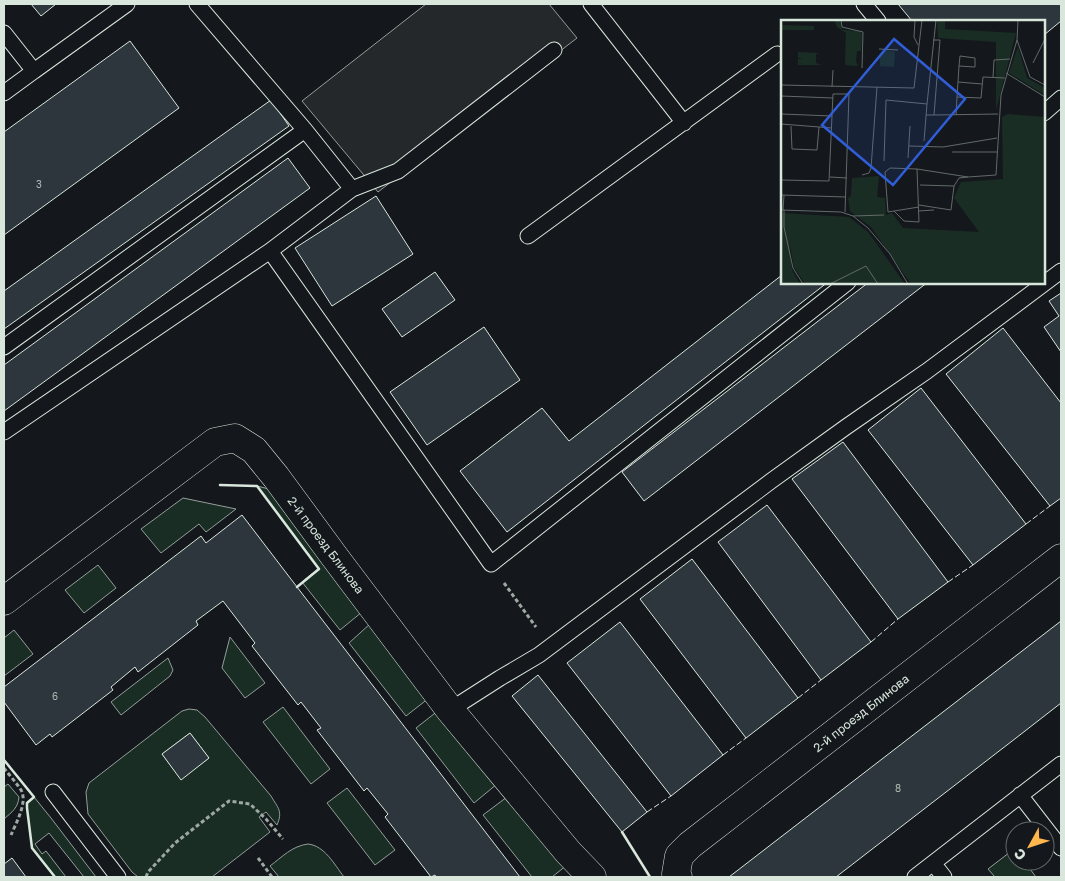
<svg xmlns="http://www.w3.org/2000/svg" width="1065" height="881" font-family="'Golos Text',sans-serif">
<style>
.green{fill:#1a2d24;stroke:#939e99;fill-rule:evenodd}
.parking{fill:#24282b;stroke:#939e99}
.building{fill:#2c363c;stroke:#d8e6dc}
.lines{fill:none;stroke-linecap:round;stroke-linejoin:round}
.lane-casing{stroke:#d8e6dc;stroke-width:17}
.street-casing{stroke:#d8e6dc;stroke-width:29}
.path{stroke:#9da8a2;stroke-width:3;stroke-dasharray:4 2.5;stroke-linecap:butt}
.lane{stroke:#14181c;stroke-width:15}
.street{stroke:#14181c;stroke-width:28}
.fence{stroke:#d8e6dc;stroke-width:1;stroke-dasharray:6 2.5;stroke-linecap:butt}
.wall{stroke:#d8e6dc;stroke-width:2.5}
.labels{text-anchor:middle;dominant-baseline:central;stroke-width:4;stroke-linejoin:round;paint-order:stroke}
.number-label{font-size:10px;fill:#adbab4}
.street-label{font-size:12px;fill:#d8e6dc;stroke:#14181c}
.inset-road{fill:none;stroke:#626a69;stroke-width:1}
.view{fill:#305dd8;fill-opacity:0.15;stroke:#305dd8;stroke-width:2.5}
.inset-edge{fill:none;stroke:#d8e6dc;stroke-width:2.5}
</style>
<rect width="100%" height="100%" fill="#14181c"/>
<path class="green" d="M257,486L273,490L362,612L340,630L302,582L319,568Z
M183,498L236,509L206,532L199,524L161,553L141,529Z
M98,565L116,588L84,613L65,590Z
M371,623L429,698L406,716L349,643Z
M14,630L33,654L4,676V638Z
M230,637L265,683L245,698L222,668Z
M168,658L173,670L170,676L121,715L111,702Z
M283,707L330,769L311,784L263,722Z
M189,709L197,710L205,717L271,796C278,808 283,811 277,825L266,812L259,817L270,832L212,877H138L132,872L88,814L86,792L89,783L182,711ZM190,733L209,758L181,779L162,754Z
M439,710L497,784L474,803L416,728Z
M8,784L19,797C18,808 12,812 4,819V787Z
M347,788L395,850L375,865L327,803Z
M34,797L51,818L96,877H84L49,833L35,844L42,854L46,851L66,877H55L32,848L27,808V803Z
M507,797L567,865L552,877H532L483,815Z
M308,844C325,846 334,864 344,877H279L270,866C282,857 292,846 308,844Z
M1014,849L1015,861H1024L1036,877H995L988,869Z"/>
<path class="parking" d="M426,4H549L577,38L378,192L302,101Z"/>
<path class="building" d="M31,4H56L41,16Z
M898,4H1061V21L1044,35V21H912Z
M130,41L179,108L4,235V132Z
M271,100L289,126L4,329V291Z
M288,158L310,188L4,411V365Z
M376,196L413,254L332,306L295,248Z
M435,272L455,300L402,337L382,309Z
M782,275V282H828L507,532L460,471L542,408L569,441Z
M869,282H928L644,501L622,472Z
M1061,293V352L1044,327L1059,316L1049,301Z
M484,327L520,380L427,445L390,392Z
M1003,328L1061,403V498L1050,506L946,374Z
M921,388L1026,524L973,565L868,430Z
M843,442L948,582L898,619L792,479Z
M767,505L871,642L821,680L718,542Z
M242,515L297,587L520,877H436L435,875L431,877L385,817L388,814L367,788L364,791L317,730L321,728L301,702L298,705L252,646L255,643L223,601L196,621L198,625L175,643L138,672L135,667L111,687L113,690L52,737L50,734L36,745L4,702V687L201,536L206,543Z
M692,559L798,698L746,738L640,599Z
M1061,621V703L1016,738L836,877H729Z
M620,622L723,755L671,796L567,663Z
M538,675L647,812L622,832L512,696Z
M190,733L209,758L181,780L162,754Z
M12,858L26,877H4V864Z"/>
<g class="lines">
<g class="lane-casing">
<path id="lane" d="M197,4L305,130
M591,4L684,123
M864,4L878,21
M4,33L34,71L4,93
M34,71L127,4
M1044,113L1061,98
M528,236L777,54
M270,251L352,189L398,171L554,50
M4,347L305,130L352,189
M4,432L270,251L491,564L848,282
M450,710L500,678L539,655L771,481L846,427L927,371L1061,271
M53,792L118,877
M1020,795L1061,848
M933,863L944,877
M915,877L1061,764"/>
</g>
<g class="street-casing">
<path id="street" d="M4,601L215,442L235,438L254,450L276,477L334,556L450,710L568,852L592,877
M678,877L676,874L679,856L690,845L1061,558"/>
</g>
<path class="path" d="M504,583L536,627
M4,768C9,775 16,782 21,790C28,802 16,823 11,835
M258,858L272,877
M146,877L148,872L175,843L229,801L250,804L266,819L283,839"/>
<use href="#lane" class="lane"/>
<use href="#street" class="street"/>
<path class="fence" d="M1026,524L1050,506
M948,582L973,565
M871,642L898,619
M798,698L821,680
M723,755L746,738
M647,812L671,796"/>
<path class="wall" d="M220,485L257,486L319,569L297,587
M4,760L34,797L27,803V808L32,848L55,877
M622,832L650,877"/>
</g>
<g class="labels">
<g class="number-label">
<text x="39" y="184">3</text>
<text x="55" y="696">6</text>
<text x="898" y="788">8</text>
</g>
<g class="street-label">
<text transform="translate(326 545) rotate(53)">2-й проезд Блинова</text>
<text transform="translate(861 713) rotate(-38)">2-й проезд Блинова</text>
</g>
</g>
<g transform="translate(781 20)">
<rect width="264" height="264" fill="#14181c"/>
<path d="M53,0H59L61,10L78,11L81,14L80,31H76L75,41L77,46L64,45L65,13L56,7ZM156,0H164V9L235,13L215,90V22L157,18ZM0,5L33,6V10H0ZM237,27L246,58L264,68V75L228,53ZM105,30L114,32L113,47L99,46V35ZM17,32L39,33L35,34V43L41,45H17V39L22,38H17ZM227,94L264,97V264H130L90,207L69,191L67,178L70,176L71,158L98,156L96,177L104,178L105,195L111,193L122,208L198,212L173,178L180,162L222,159L221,97ZM0,193L68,197L87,212L124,264H24L13,247L8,220L11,250L19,264H0Z" fill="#1a2d24"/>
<path class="inset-road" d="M60,0L61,7L82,12L81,48M134,0L133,17L137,25M236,20L249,57L264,65M98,29L117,30M252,43L264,19M178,46L194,47V38L179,36L178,46L177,62L176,77L200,78L202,57L224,58M225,53L264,77M212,58L213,40L229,39M177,62L201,64M0,65L133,68L141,0M51,67L52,50M0,76L52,78M0,94L51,96M145,95H153L159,20H152M153,95L217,94M175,95L176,77M0,104L51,108M10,106L11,129L36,130L38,107M143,121L146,84M128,126L162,127L216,118M171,132H216M127,138L129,106M103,141L105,80L146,84L155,0M136,149L109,148L104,152L107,192L113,191L123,201L138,202L136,149L187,157L215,155L220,75L236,20L237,0M81,155L88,153L90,148L96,67M49,157L66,158M0,160L48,161L52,74H68L64,192M139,165L173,166L178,158L187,157M0,175L65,177M138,185L170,190L173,166M0,190L60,192L72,196L87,208L109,234L127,264M2,190L3,175M3,190V207L12,248L22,264M113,191L138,187M137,191L153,190M72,196L103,195M49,264L85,246L97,264"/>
<path class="view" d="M113,19L184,79L112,165L41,105Z"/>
<rect width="264" height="264" class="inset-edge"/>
</g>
<rect width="1065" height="881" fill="none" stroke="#d8e6dc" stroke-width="10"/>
<g transform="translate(1030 846) rotate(230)"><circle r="24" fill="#14181c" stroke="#626a69"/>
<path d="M0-4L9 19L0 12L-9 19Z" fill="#ffb74d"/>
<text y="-8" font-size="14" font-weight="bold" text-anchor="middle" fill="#d8e6dc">С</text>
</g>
</svg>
